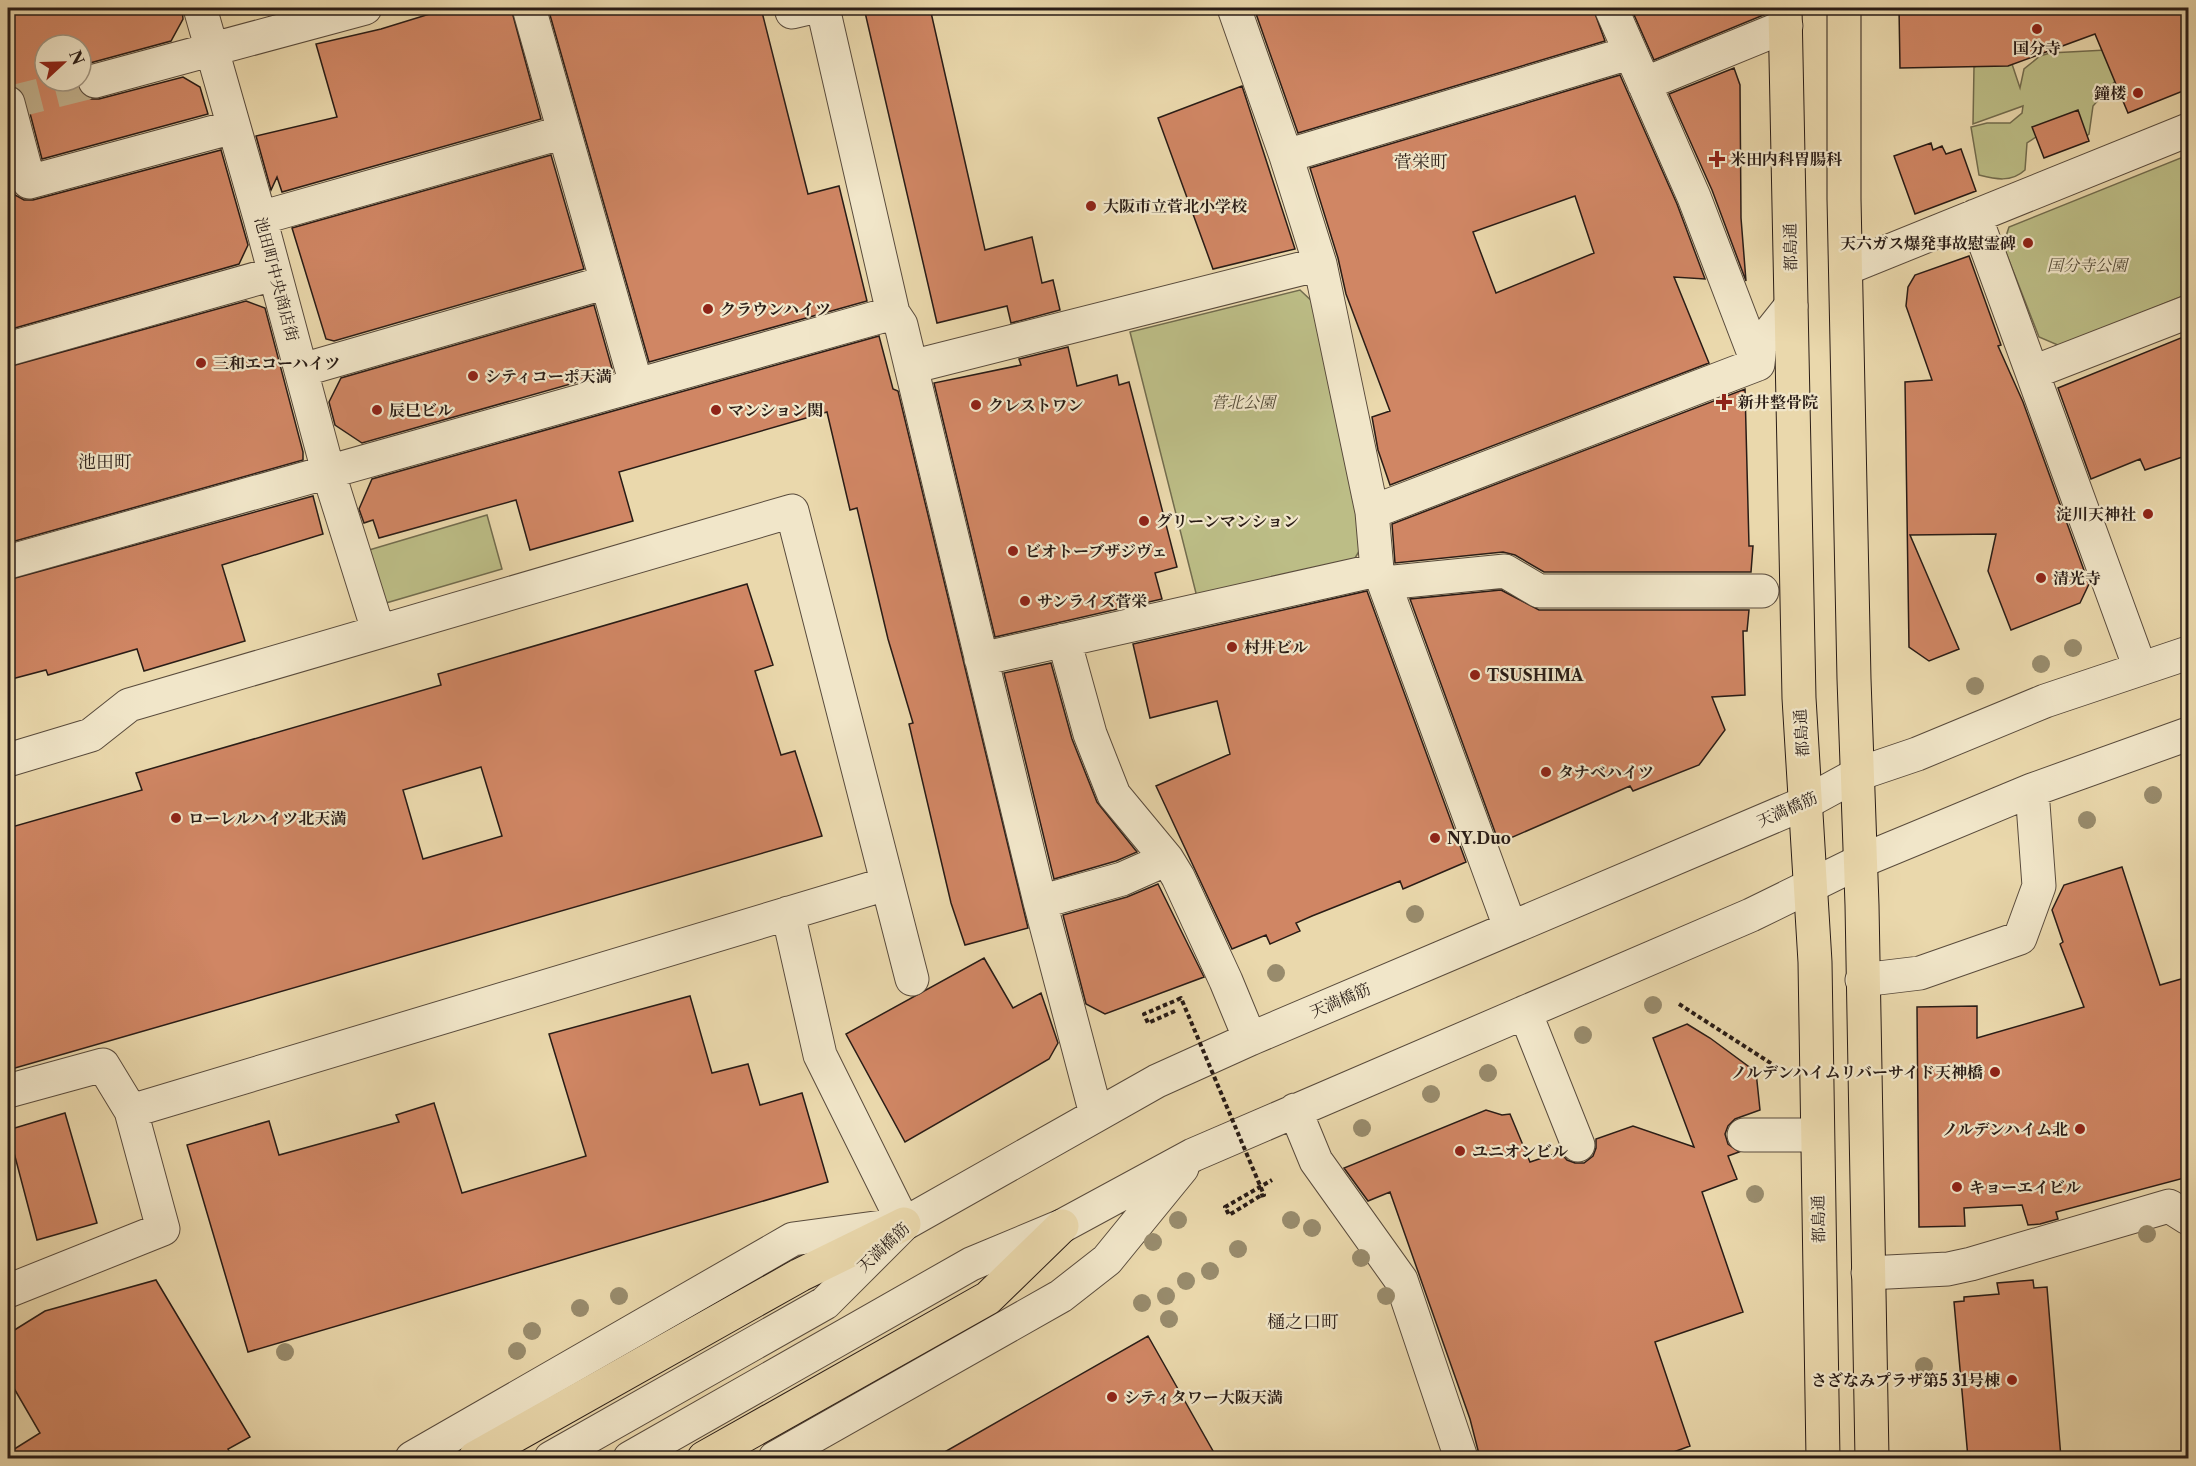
<svg xmlns="http://www.w3.org/2000/svg" width="2196" height="1466" font-family="'Libre Caslon Text','Noto Serif JP',serif">
<style>
.green{fill:#bcbd86;stroke:#726c4e;stroke-width:1.5}
.building{fill:#d08664;stroke:#291c16;stroke-width:1.5;fill-rule:evenodd}
.lines{fill:none;stroke-linecap:round;stroke-linejoin:round}
.minor-tunnel{stroke:#c3b28e;stroke-width:33;stroke-dasharray:33 16;stroke-linecap:butt}
.minor-casing{stroke:#594b3c;stroke-width:35}
.major-casing{stroke:#291c16;stroke-width:35}
.highway-casing{stroke:#291c16;stroke-width:35}
.path{stroke:#291c16;stroke-width:4;stroke-dasharray:4.5 3;stroke-linecap:butt}
.minor{stroke:#f1e6c9;stroke-width:33}
.major{stroke:#ead8ac;stroke-width:33}
.highway{stroke:#ead8ac;stroke-width:33}
.path-bridge{stroke:#291c16;stroke-width:4;stroke-dasharray:4.5 3;stroke-linecap:butt}
.tree{fill:#988b6c}
.poi-dot{fill:#8f2418;stroke:#f1e6c9;stroke-width:2}
.labels{text-anchor:middle;dominant-baseline:central;stroke-width:4.5;stroke-linejoin:round;paint-order:stroke}
.poi-label{font-size:16px;font-weight:bold;fill:#291c16;stroke:#f1e6c9;text-anchor:start}
.street-label{font-size:16px;fill:#291c16;stroke:#f1e6c9}
.park-label{font-size:16px;font-style:italic;fill:#554c38;stroke:#f1e6c9}
.neighbourhood-label{font-size:18px;fill:#291c16;stroke:#f1e6c9}
</style>
<rect width="100%" height="100%" fill="#ead8ac"/>
<filter id="stains"><feTurbulence type="fractalNoise" baseFrequency=".00333" numOctaves="4"/><feColorMatrix values="0 0 0 0 .2 0 0 0 0 .09 0 0 0 0 .02 0 0 0 .5 -.17"/></filter>
<radialGradient id="worn" r=".72"><stop offset=".6" stop-color="#630" stop-opacity="0"/><stop offset="1" stop-color="#630" stop-opacity=".3"/></radialGradient>
<path class="green" d="M2106,50L2116,80L2093,106L2089,134L2084,138L2036,137L2027,143L2025,170C2011,183 1995,179 1979,175L1971,127L1987,123H2010L2022,113L2023,106L1973,124L1974,67L2009,55L2020,88L2024,69L2040,56L2050,53Z
M2188,155V294L2060,346L2039,337L2003,245L2009,227Z
M1300,290L1317,306L1365,541L1351,565L1198,601L1130,332Z
M487,515L502,569L386,603L369,550Z"/>
<path class="building" d="M8,8H182L183,19L171,41L90,63L81,69V45H45V81H77L82,95L91,99H99L183,77L200,87L208,114L42,159L26,98L21,89L8,85Z
M449,8H511L541,119L282,192L277,177L271,190L256,136L337,117L316,44L381,29Z
M548,8H761L808,194L839,186L867,301L649,362Z
M864,8H930L985,250L1032,237L1042,283L1053,280L1060,310L1011,323L1007,306L937,323Z
M1254,8H1593L1605,41L1298,133Z
M1631,8H1766V14L1654,60Z
M1899,8H2188V89L2128,113L2095,34L2008,66L1900,68Z
M1734,68L1740,85L1741,218L1746,281L1712,190L1669,94Z
M1620,75L1677,204L1705,279L1674,277L1709,363L1390,485L1378,450L1372,417L1390,411L1346,294L1338,258L1310,168ZM1575,196L1594,253L1496,293L1473,232Z
M1242,86L1295,249L1213,269L1158,118Z
M2078,110L2089,141L2044,158L2032,127Z
M1931,143L1933,150L1942,146L1946,154L1961,149L1976,191L1915,214L1894,156Z
M221,150L248,245L239,264L8,330V174L15,195L24,200H33Z
M551,155L584,269L334,341L326,339L292,228Z
M1969,256L2001,345L1998,346L2023,402L2089,584L2080,603L2011,630L1988,571L1996,534L1910,535L1959,649L1929,661L1909,647L1905,382L1932,380L1906,306L1908,287L1915,275Z
M246,301L265,308L303,452V460L8,543V367Z
M594,305L613,372L362,443L335,425L329,402L341,378Z
M2188,335V455L2145,470L2140,459L2091,479L2058,388Z
M879,336L893,389L898,391L1028,928L965,945L951,903L909,724L913,723L888,639L857,508L850,510L827,412L619,472L633,521L530,550L516,500L379,538L373,520L364,523L359,509L372,479Z
M1068,347L1077,386L1117,375L1119,385L1129,382L1177,567L1155,573L1162,599L995,637L934,383L1021,365L1019,359Z
M1745,389L1749,546H1753L1751,572H1544L1515,555L1503,552L1395,563L1392,524Z
M313,496L323,534L222,565L245,641L144,671L137,649L48,675L46,670L8,680V580Z
M747,584L773,665L755,671L781,755L795,751L822,836L8,1070V828L142,790L136,773L441,685L438,674ZM481,767L502,836L423,859L403,790Z
M1501,590L1539,610H1749L1747,631H1743L1745,695L1712,697L1725,730L1699,765L1633,791L1630,786L1499,843L1410,599Z
M1367,591L1466,862L1403,889L1400,881L1312,916L1296,923L1300,931L1270,944L1266,935L1232,949L1156,786L1230,754L1217,701L1150,718L1133,644Z
M1051,663L1072,739L1097,802L1137,852L1116,861L1054,879L1004,673Z
M2122,867L2160,985L2188,977V1177L2056,1212L2058,1219L2040,1224L2028,1225L2022,1205L1964,1208L1965,1226L1919,1227L1917,1007L1977,1006V1038L2084,1007L2060,944L2063,942L2052,910L2064,885Z
M1158,884L1204,977L1105,1014L1086,1004L1063,915L1127,897Z
M984,958L1013,1008L1041,993L1058,1043L1049,1059L905,1142L846,1034Z
M690,996L712,1073L748,1064L760,1105L802,1093L828,1182L248,1352L187,1145L269,1121L279,1155L399,1122L396,1115L434,1103L462,1193L586,1156L549,1034Z
M1687,1024L1710,1038L1756,1072L1760,1110L1735,1119L1728,1126L1725,1134L1728,1144L1739,1152L1728,1156L1737,1179L1702,1192L1743,1312L1655,1342L1690,1446L1657,1458H1480L1470,1419L1390,1192L1368,1201L1344,1168L1486,1110L1502,1115L1510,1114L1530,1162L1560,1152L1567,1160L1575,1163H1584L1593,1156L1596,1148V1139L1633,1126L1694,1147L1653,1038Z
M65,1113L97,1223L37,1240L8,1130Z
M156,1280L250,1437L228,1449L233,1458H8V1453L40,1433L8,1378V1334L45,1311Z
M2033,1280L2034,1288L2047,1287L2061,1458H1968L1954,1302L1964,1301V1297L1999,1294L1997,1283Z
M1148,1336L1217,1458H934Z"/>
<g class="lines">
<path class="minor-tunnel" d="M8,103L95,81"/>
<g class="minor-casing">
<path id="minor" d="M200,8L260,218L328,471L378,630
M529,8L636,384
M823,8L893,313L901,325L1040,902L1096,1114
M1234,8L1286,156L1320,264L1372,512L1377,570L1384,583L1510,927
M1611,8L1694,197L1758,364
M792,12L809,8
M95,81L365,8
M1644,84L1786,26
M8,103L29,182L233,127
M1286,156L1629,53
M1975,216L2140,668
M260,218L564,132
M1847,268L2188,130
M8,349L273,274
M1758,364L1760,345L1791,306
M911,367L1320,264
M302,370L607,282
M2034,372L2188,312
M1372,512L1758,364
M8,562L893,313
M1384,583L1505,571L1539,591H1762
M1064,640L1090,734L1114,795L1167,859L1178,877L1226,981L1250,1039
M981,659L1377,570
M8,760L91,735L129,705L792,511L912,979
M1040,902L1122,879L1167,859
M788,913L820,1055L904,1224
M1862,980L1920,973L2020,938L2039,886L2032,790
M1525,1012L1578,1145
M8,1091L103,1065L131,1111L163,1229L8,1291
M1295,1110L1316,1161L1401,1280L1461,1458
M131,1111L886,884
M1744,1135H1817
M1868,1273L1948,1269L1971,1264L2169,1206L2188,1218
M412,1458L793,1239L897,1225
M551,1458L825,1303L904,1224L1157,1081L1250,1039L1805,803L1858,774L1917,754L2045,701L2188,653
M630,1458L971,1264L1062,1226L1193,1155L1751,915L1861,861L1919,837L2032,790L2188,734
M775,1458L1061,1296L1107,1260L1182,1168"/>
</g>
<g class="major-casing">
<path id="major" d="M1785,8L1799,698L1815,962L1823,1458
M1844,8V199L1854,679L1862,905L1872,1458"/>
</g>
<g class="highway-casing">
<path id="highway" d="M475,1458L800,1275L904,1224
M704,1458L988,1298L1062,1226"/>
</g>
<path class="path" d="M1679,1004L1772,1064
M1175,1011L1148,1023L1144,1014L1177,1000
M1260,1196L1229,1215L1225,1207L1272,1180"/>
<use href="#minor" class="minor"/>
<use href="#major" class="major"/>
<use href="#highway" class="highway"/>
<path class="path-bridge" d="M1177,1000L1181,998L1264,1195L1260,1196"/>
</g>
<g class="tree">
<circle cx="2073" cy="648" r="9"/>
<circle cx="2041" cy="664" r="9"/>
<circle cx="1975" cy="686" r="9"/>
<circle cx="2153" cy="795" r="9"/>
<circle cx="2087" cy="820" r="9"/>
<circle cx="1415" cy="914" r="9"/>
<circle cx="1276" cy="973" r="9"/>
<circle cx="1653" cy="1005" r="9"/>
<circle cx="1583" cy="1035" r="9"/>
<circle cx="1488" cy="1073" r="9"/>
<circle cx="1431" cy="1094" r="9"/>
<circle cx="1362" cy="1128" r="9"/>
<circle cx="1755" cy="1194" r="9"/>
<circle cx="1178" cy="1220" r="9"/>
<circle cx="1291" cy="1220" r="9"/>
<circle cx="1312" cy="1228" r="9"/>
<circle cx="2147" cy="1234" r="9"/>
<circle cx="1153" cy="1242" r="9"/>
<circle cx="1238" cy="1249" r="9"/>
<circle cx="1361" cy="1258" r="9"/>
<circle cx="1210" cy="1271" r="9"/>
<circle cx="1186" cy="1281" r="9"/>
<circle cx="619" cy="1296" r="9"/>
<circle cx="1166" cy="1296" r="9"/>
<circle cx="1386" cy="1296" r="9"/>
<circle cx="1142" cy="1303" r="9"/>
<circle cx="580" cy="1308" r="9"/>
<circle cx="1169" cy="1319" r="9"/>
<circle cx="532" cy="1331" r="9"/>
<circle cx="517" cy="1351" r="9"/>
<circle cx="285" cy="1352" r="9"/>
<circle cx="1924" cy="1366" r="9"/>
</g>
<g class="poi-dot">
<circle cx="2037" cy="29" r="6"/>
<circle cx="2138" cy="93" r="6"/>
<path d="M1714 150h6v6h6v6h-6v6h-6v-6h-6v-6h6z"/>
<circle cx="1091" cy="206" r="6"/>
<circle cx="2028" cy="243" r="6"/>
<circle cx="708" cy="309" r="6"/>
<circle cx="201" cy="363" r="6"/>
<circle cx="473" cy="376" r="6"/>
<path d="M1721 393h6v6h6v6h-6v6h-6v-6h-6v-6h6z"/>
<circle cx="976" cy="405" r="6"/>
<circle cx="377" cy="410" r="6"/>
<circle cx="716" cy="410" r="6"/>
<circle cx="2148" cy="514" r="6"/>
<circle cx="1144" cy="521" r="6"/>
<circle cx="1013" cy="551" r="6"/>
<circle cx="2041" cy="578" r="6"/>
<circle cx="1025" cy="601" r="6"/>
<circle cx="1232" cy="647" r="6"/>
<circle cx="1475" cy="675" r="6"/>
<circle cx="1546" cy="772" r="6"/>
<circle cx="176" cy="818" r="6"/>
<circle cx="1435" cy="838" r="6"/>
<circle cx="1995" cy="1072" r="6"/>
<circle cx="2080" cy="1129" r="6"/>
<circle cx="1460" cy="1151" r="6"/>
<circle cx="1957" cy="1187" r="6"/>
<circle cx="2012" cy="1380" r="6"/>
<circle cx="1112" cy="1397" r="6"/>
</g>
<g class="labels">
<g class="poi-label">
<text x="2037" y="48" text-anchor="middle">国分寺</text>
<text x="2126" y="93" text-anchor="end">鐘楼</text>
<text x="1730" y="159">米田内科胃腸科</text>
<text x="1103" y="206">大阪市立菅北小学校</text>
<text x="2016" y="243" text-anchor="end">天六ガス爆発事故慰霊碑</text>
<text x="720" y="309">クラウンハイツ</text>
<text x="213" y="363">三和エコーハイツ</text>
<text x="485" y="376">シティコーポ天満</text>
<text x="1738" y="402">新井整骨院</text>
<text x="988" y="405">クレストワン</text>
<text x="389" y="410">辰巳ビル</text>
<text x="728" y="410">マンション関</text>
<text x="2136" y="514" text-anchor="end">淀川天神社</text>
<text x="1156" y="521">グリーンマンション</text>
<text x="1025" y="551">ビオトーブザジヴェ</text>
<text x="2053" y="578">清光寺</text>
<text x="1037" y="601">サンライズ菅栄</text>
<text x="1244" y="647">村井ビル</text>
<text x="1487" y="675">TSUSHIMA</text>
<text x="1558" y="772">タナベハイツ</text>
<text x="188" y="818">ローレルハイツ北天満</text>
<text x="1447" y="838">NY.Duo</text>
<text x="1983" y="1072" text-anchor="end">ノルデンハイムリバーサイド天神橋</text>
<text x="2068" y="1129" text-anchor="end">ノルデンハイム北</text>
<text x="1472" y="1151">ユニオンビル</text>
<text x="1969" y="1187">キョーエイビル</text>
<text x="2000" y="1380" text-anchor="end">さざなみプラザ第5 31号棟</text>
<text x="1124" y="1397">シティタワー大阪天満</text>
</g>
<g class="street-label">
<text transform="translate(1790 247) rotate(-91)">都島通</text>
<text transform="translate(277 279) rotate(75)">池田町中央商店街</text>
<text transform="translate(1801 733) rotate(-94)">都島通</text>
<text transform="translate(1787 809) rotate(-24)">天満橋筋</text>
<text transform="translate(1340 1000) rotate(-23)">天満橋筋</text>
<text transform="translate(1818 1219) rotate(-91)">都島通</text>
<text transform="translate(883 1247) rotate(-43)">天満橋筋</text>
</g>
<g class="park-label">
<text x="2087" y="265">国分寺公園</text>
<text x="1243" y="402">菅北公園</text>
</g>
<g class="neighbourhood-label">
<text x="1421" y="162">菅栄町</text>
<text x="105" y="462">池田町</text>
<text x="1303" y="1322">樋之口町</text>
</g>
</g>
<rect width="2196" height="1466" fill="none" stroke="#ead8ac" stroke-width="30"/>
<rect x="9" y="9" width="2178" height="1448" fill="none" stroke="#291c16" stroke-width="3"/>
<rect x="15" y="15" width="2166" height="1436" fill="none" stroke="#291c16" stroke-width="1.5"/>
<g transform="translate(63 63) rotate(68)"><circle r="28" fill="#f1e6c9" stroke="#a19581" stroke-width="1.5"/>
<path d="M0-4.5L10 22L0 15L-10 22Z" fill="#8f2418"/>
<text y="-9" font-size="16" font-weight="bold" text-anchor="middle" fill="#291c16">N</text>
</g>
<rect width="100%" height="100%" filter="url(#stains)"/>
<rect width="100%" height="100%" fill="url(#worn)"/>
</svg>
